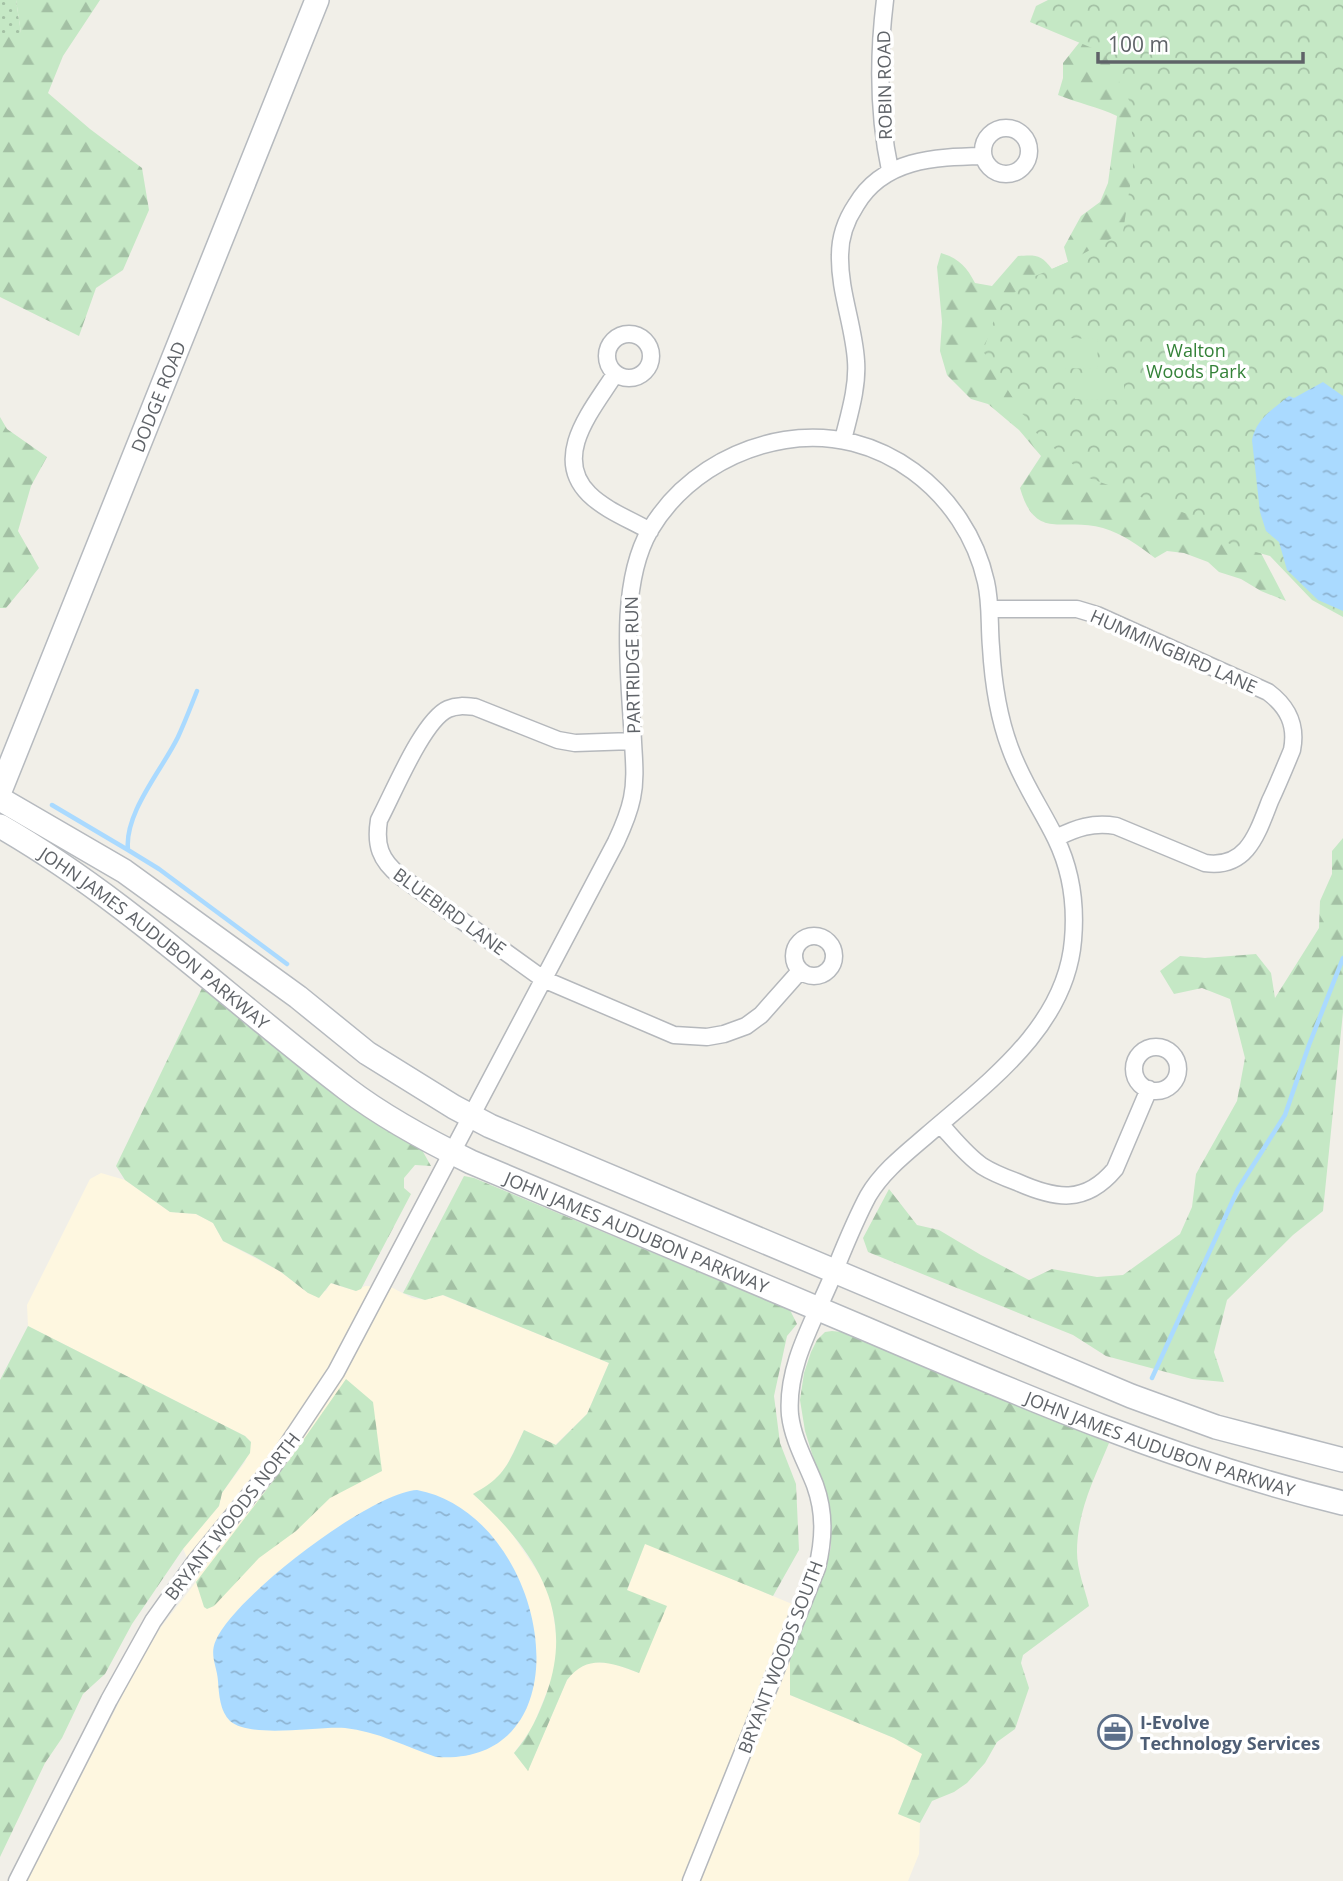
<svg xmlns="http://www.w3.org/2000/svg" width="1343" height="1881" font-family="'Open Sans',sans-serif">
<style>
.commercial{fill:#fef7e0}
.grass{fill:url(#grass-dots)}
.forest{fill:url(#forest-firs)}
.park{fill:url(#park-crowns)}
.pitch{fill:#c5e8c5}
.water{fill:url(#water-ripples)}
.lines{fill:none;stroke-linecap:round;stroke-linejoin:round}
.stream{stroke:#aadaff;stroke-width:4.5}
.street-casing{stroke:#b5b8bc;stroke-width:19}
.secondary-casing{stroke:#b6babf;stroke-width:26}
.street{stroke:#fff;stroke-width:16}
.secondary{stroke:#fff;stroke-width:23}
.labels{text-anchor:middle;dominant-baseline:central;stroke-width:7;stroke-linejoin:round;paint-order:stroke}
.street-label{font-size:18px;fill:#5f6368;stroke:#fff}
.park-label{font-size:18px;fill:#348238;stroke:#fff}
.service-label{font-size:18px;font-weight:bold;fill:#4e5e75;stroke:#fff;text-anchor:start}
</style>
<defs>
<pattern id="grass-dots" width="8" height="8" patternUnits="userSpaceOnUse" patternTransform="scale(1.75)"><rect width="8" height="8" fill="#c5e8c5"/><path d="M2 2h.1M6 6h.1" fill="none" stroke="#a3c0a4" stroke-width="1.8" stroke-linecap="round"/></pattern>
<pattern id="forest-firs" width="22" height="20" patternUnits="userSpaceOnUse" patternTransform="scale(1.75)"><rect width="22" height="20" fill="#c5e8c5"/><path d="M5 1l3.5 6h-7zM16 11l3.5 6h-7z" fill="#a3c0a4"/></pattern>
<pattern id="park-crowns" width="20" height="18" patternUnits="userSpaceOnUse" patternTransform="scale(1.75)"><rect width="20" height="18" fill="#c5e8c5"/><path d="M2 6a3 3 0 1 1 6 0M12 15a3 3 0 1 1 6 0" fill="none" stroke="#a3c0a4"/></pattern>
<pattern id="water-ripples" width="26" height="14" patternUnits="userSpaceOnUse" patternTransform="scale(1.75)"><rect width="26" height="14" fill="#aadaff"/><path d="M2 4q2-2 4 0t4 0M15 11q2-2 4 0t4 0" fill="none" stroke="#8eb4d2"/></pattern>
</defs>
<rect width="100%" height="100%" fill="#f1efe8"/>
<path class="commercial" d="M101,1173L125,1180L170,1212L196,1214L213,1223L223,1241L281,1272L308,1293L326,1291L330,1283L356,1291L365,1286L391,1287L412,1298L425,1300L442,1295L609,1363L587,1414L555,1445L524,1430L508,1463L495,1482L473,1494L504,1522L541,1577L551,1601L555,1626L558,1651L553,1677L532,1728L514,1753L528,1770L567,1680L575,1670L591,1662L611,1663L639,1673L627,1591L645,1543L809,1611L790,1657V1695L894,1738L923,1754L898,1813L920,1823L919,1854L908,1881H27L134,1673L161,1627L196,1582L183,1548L219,1506L222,1493L245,1462L251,1442L245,1436L28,1326L27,1305L90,1179Z"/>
<path class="grass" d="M0,0H16L21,33H0Z"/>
<path class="forest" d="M16,0H100L63,56L48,93L90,129L142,168L149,210L123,270L96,288L79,336L0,297V33H21Z
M1343,0L1249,530L1286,601L1261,591L1241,579L1219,572L1208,562L1184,553L1167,551L1155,558C1138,545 1123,534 1103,528C1063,516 1036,543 1020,488L1041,456L1019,430L988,404L971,399L947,375L940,351L942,322L937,267L941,253C958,258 967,267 975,283L992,286L1018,256C1035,255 1041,254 1052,269L1068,262L1064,247L1081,216L1100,202L1108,183L1117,116C1098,107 1078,103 1058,95L1063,78V63L1094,24Z
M0,417L7,429L47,457L31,486L18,531L39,568L6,608H0Z
M1343,838V1012L1323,1211L1293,1235L1227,1300L1214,1352L1224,1382L1192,1379L1106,1356L1073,1335L868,1252L863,1238L889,1189L917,1225L939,1230L981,1255L1029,1280L1052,1269L1097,1277L1123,1275L1180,1234L1192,1207L1196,1174L1237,1101L1245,1058L1230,999L1202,988L1174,994L1160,971L1180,956L1205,958L1256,954L1271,973L1275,998L1319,928L1320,901L1332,874V851Z
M202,988C273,1046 344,1101 422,1150L431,1166L415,1165L404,1178V1188L411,1194L361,1289L356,1291L331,1283L319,1298L308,1293L281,1272L255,1257L223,1241L213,1223L196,1214L170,1212L125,1180L116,1166Z
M464,1176L474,1178L790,1310L797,1324L787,1336L774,1396L780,1443L796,1484L799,1550L773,1596L645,1544L627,1590L667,1606L639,1673C612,1663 588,1653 567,1680L528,1771L514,1753C530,1735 539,1714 547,1692C576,1610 532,1547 473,1494C506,1476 508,1464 524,1430L556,1445L587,1414L609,1363L443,1295L425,1300L403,1293Z
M28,1326L245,1436L251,1442L250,1453L222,1493L219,1506L183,1549L132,1624L105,1674L83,1694L62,1738L45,1763L0,1857V1380Z
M832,1331L842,1332L1109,1443C1094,1479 1077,1512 1077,1552C1077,1570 1085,1589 1089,1606L1023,1655L1021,1663L1029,1688L1015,1729L997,1742L985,1763L967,1783L954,1792L932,1801L920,1823L898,1814L922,1754L894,1738L790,1695V1657L824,1573L831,1547L830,1512L805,1431L800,1400L804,1373L811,1352L817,1340L825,1332Z
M346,1379L373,1402L382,1471L330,1498L296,1531L259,1558L214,1606L207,1609L204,1607L196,1582L290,1459Z"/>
<path class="park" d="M1048,0H1343V617L1312,600L1270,556L1234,546L1216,537L1190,515L1089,478L1034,431L983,351L999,306L1033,277L1068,262L1123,232L1133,166L1131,104L1104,53L1030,22L1036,6Z"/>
<path class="pitch" d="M1065,338L1098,339L1097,369L1065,368Z
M1075,377H1124V400L1075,399Z"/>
<path class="water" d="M1323,382L1343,396V611L1318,600L1287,570L1279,542L1266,531L1260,512L1252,440C1256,419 1273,409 1289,396L1294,398Z
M417,1490C550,1515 593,1768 436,1757C407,1747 376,1731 345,1728C317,1726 251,1739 230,1721C220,1711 219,1695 218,1681C217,1666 209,1655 216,1640C235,1596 370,1493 417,1490Z"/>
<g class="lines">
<path class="stream" d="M197,691C191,706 185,722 178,737C162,770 124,813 128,850L159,869L287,964
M52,805L128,850
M1152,1378L1238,1189L1285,1115L1309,1045L1343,958"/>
<g class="street-casing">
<path id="street" d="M885,0C878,57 878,114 890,170
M983 151a23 23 0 1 1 46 0a23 23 0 1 1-46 0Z
M607 356a22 22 0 1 1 44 0a22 22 0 1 1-44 0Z
M615,374C593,409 551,456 589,494C605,510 631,520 650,531
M843,440C849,415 858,387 856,361C854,326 839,291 840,255C840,237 846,220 856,205C883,159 934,157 983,156
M991,609H1077L1097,615L1268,692C1288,707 1297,725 1292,750C1285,767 1278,784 1270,801C1257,834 1247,869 1205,863L1116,826C1093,822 1076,828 1056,838
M633,741L575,743L558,740L475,707C465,706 457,705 448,709C423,720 393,794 379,820C375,845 380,860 400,876L543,979L674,1035L707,1037L724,1034L746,1026L761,1015L800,971
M794 956a20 20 0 1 1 40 0a20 20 0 1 1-40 0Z
M1134 1069a22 22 0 1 1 44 0a22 22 0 1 1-44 0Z
M940,1124C953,1138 966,1155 982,1166C993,1173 1006,1178 1017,1182C1055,1199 1085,1205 1115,1169L1149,1089
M17,1881L109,1700L153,1621L195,1562L274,1465L336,1372L616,842C623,827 629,813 632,798C636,779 634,761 633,742C630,678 617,587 650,530C679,481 730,449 785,440C879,424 966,492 986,582C991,604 989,625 991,647C993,681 998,716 1010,748C1022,782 1041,808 1056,839C1071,870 1076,906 1073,940C1066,1027 987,1083 926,1136C905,1154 882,1172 868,1196C853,1224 842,1253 830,1282C812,1324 786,1368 790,1415C793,1440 806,1462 815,1485C825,1513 824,1539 817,1568L691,1881"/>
</g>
<g class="secondary-casing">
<g id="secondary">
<path id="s1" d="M0,791L317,0"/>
<path d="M0,799L124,871L298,997L367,1053L454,1107L490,1126L1131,1396L1216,1427L1343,1460"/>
<path id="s2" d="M0,826C127,899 232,1002 347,1089C385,1118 428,1141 471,1162C602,1218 734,1273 866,1329C1022,1396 1178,1463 1343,1503"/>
</g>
</g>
<use href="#street" class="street"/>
<use href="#secondary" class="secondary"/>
</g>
<defs>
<g id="office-ring" transform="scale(1.75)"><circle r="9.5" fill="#fff" stroke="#5c6f8a" stroke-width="1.5"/><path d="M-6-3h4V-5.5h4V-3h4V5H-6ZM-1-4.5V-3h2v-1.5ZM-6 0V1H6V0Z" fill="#5c6f8a"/></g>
</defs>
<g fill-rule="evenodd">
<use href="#office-ring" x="1115" y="1732"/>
</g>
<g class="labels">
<g class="street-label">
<text transform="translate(884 85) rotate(-91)">ROBIN ROAD</text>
<text stroke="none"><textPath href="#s1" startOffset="425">DODGE ROAD</textPath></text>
<text transform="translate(1174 651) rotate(24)">HUMMINGBIRD LANE</text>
<text transform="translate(632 665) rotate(-91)">PARTRIDGE RUN</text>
<text transform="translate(450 911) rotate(36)">BLUEBIRD LANE</text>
<text stroke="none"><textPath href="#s2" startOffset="191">JOHN JAMES AUDUBON PARKWAY</textPath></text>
<text stroke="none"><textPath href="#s2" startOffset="760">JOHN JAMES AUDUBON PARKWAY</textPath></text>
<text stroke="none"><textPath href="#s2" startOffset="1325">JOHN JAMES AUDUBON PARKWAY</textPath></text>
<text transform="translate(232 1516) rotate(-52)">BRYANT WOODS NORTH</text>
<text transform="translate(780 1657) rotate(-69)">BRYANT WOODS SOUTH</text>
</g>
<g class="park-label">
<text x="1196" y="350">Walton<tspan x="1196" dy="21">Woods Park</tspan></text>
</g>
<g class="service-label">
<text x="1140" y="1722">I-Evolve<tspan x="1140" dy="21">Technology Services</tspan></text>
</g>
</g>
<path d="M1098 52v10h205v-10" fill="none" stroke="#5f6368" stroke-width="3.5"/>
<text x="1108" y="52" font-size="21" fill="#5f6368" stroke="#ffffff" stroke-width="5" paint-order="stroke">100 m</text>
</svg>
